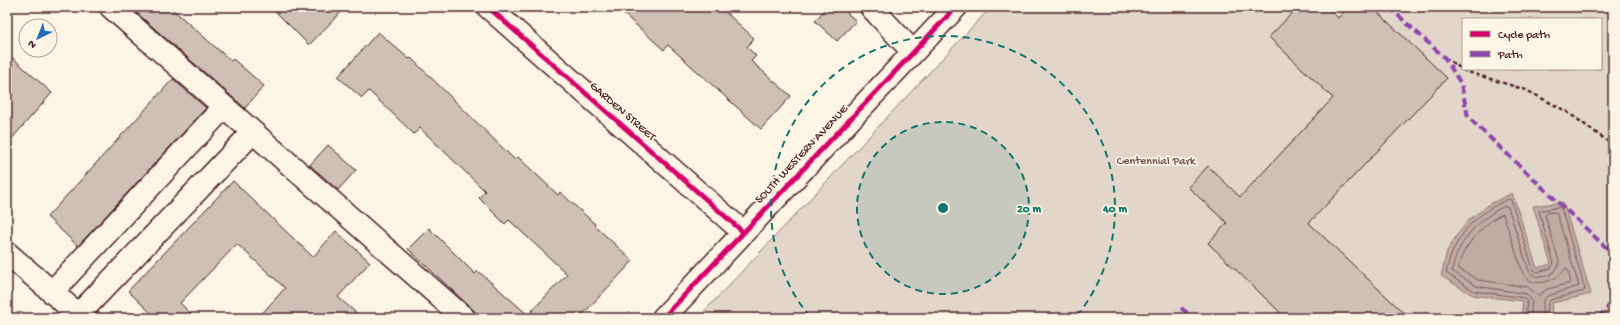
<svg xmlns="http://www.w3.org/2000/svg" width="1620" height="325" font-family="'Gochi Hand',sans-serif">
<style>
.green{fill:#e2d5ca;stroke:#967a7a;fill-rule:evenodd}
.water{fill:#c0aca5;stroke:#917474}
.lines{fill:none;stroke-linecap:round;stroke-linejoin:round}
.shore{stroke:#79575c;stroke-width:1}
.building{fill:#cfc0b7;stroke:#4a1f2b}
.minor-casing{stroke:#4a1f2b;stroke-width:25}
.major-casing{stroke:#4a1f2b;stroke-width:25}
.path{stroke:#4a1f2b;stroke-width:2.5;stroke-dasharray:4 3;stroke-linecap:butt}
.minor{stroke:#fcf5e5;stroke-width:22}
.major{stroke:#fcf5e5;stroke-width:22}
.quiet{stroke:#8e44ad;stroke-width:4;stroke-dasharray:8 4;stroke-linecap:butt}
.cycleway-casing{stroke:#fcf5e5;stroke-width:8}
.cycleway{stroke:#d6006c;stroke-width:5}
.ring{fill:none;stroke:#0f766e;stroke-width:2;stroke-dasharray:7 5}
.labels{text-anchor:middle;dominant-baseline:central;stroke-width:3.5;stroke-linejoin:round;paint-order:stroke}
.street-label{font-size:12px;fill:#4a1f2b;stroke:#fcf5e5}
.park-label{font-size:12px;fill:#704c53;stroke:#fcf5e5}
.centre{fill:#0f766e;stroke:#fcf5e5;stroke-width:2}
.ring-label{font-size:12px;text-anchor:middle;font-weight:bold;fill:#0f766e;stroke:#fcf5e5;stroke-width:3.5;stroke-linejoin:round;paint-order:stroke}
</style>
<rect width="100%" height="100%" fill="#fcf5e5"/>
<filter id="ink" filterUnits="userSpaceOnUse"><feTurbulence type="fractalNoise" baseFrequency=".025" numOctaves="2"/><feDisplacementMap in="SourceGraphic" scale="8" xChannelSelector="R" yChannelSelector="G"/><feConvolveMatrix kernelMatrix="1 2 1 2 8 2 1 2 1" color-interpolation-filters="sRGB"/></filter>
<g filter="url(#ink)">
<path class="green" d="M991,7H1613V318H698ZM1463,19H1601V69H1463Z"/>
<path class="water" d="M1512,193L1537,268L1551,264L1533,206L1563,202L1591,294L1552,303L1551,318H1521L1523,301L1473,295L1441,276L1447,251L1457,235L1470,219L1490,204Z"/>
<g class="lines">
<path class="shore" d="M1503,214L1523,273C1530,286 1546,284 1557,277C1561,275 1563,271 1566,268L1568,270L1571,283L1547,289L1538,296L1528,287L1478,280L1459,269C1457,252 1487,219 1503,214Z
M1525,318L1527,302L1525,298L1474,291L1446,273C1453,237 1475,214 1508,199L1511,200L1533,269L1537,272L1551,268L1554,264L1539,211L1558,207L1561,208L1585,289L1584,291L1550,300L1548,303L1547,318
M1530,318L1532,301L1527,294L1476,286L1452,271C1457,242 1479,218 1505,206L1508,207L1529,271C1536,283 1560,275 1559,261L1545,215L1547,213L1555,212L1557,214L1579,286L1547,296L1543,302L1542,318"/>
</g>
<path class="building" d="M130,7H170L231,61L233,59L264,86L245,108Z
M271,7H346L309,45Z
M616,7H720L754,38L747,47L756,56L751,61L791,96L761,129L668,45L664,50Z
M827,7H841L856,21L837,41L815,21Z
M1298,7H1327L1338,18L1349,7H1372L1447,78L1309,223L1409,318H1286L1208,243L1227,223L1188,187L1208,166L1240,197L1333,98L1269,37Z
M378,32L409,59L411,58L515,160L518,157L558,195L560,192L595,224L594,225L633,261L579,318H482L408,249L429,228L475,274L478,271L528,315L567,274L509,220L505,224L479,198L485,191L420,128L414,134L369,91L362,98L338,77Z
M7,53L52,93L7,144Z
M173,79L206,108L78,246L47,217Z
M328,145L356,170L338,190L310,165Z
M233,181L313,257L336,231L370,262L338,297L362,318H258L285,288L237,244L180,303L195,318H156L128,291Z"/>
<g class="lines">
<g class="minor-casing">
<path id="minor" d="M111,7L464,318
M488,7L743,232
M871,7L913,52
M52,292L224,107
M78,315L253,132
M663,318L956,7"/>
</g>
<g class="major-casing">
<path id="major" d="M7,253L82,318"/>
</g>
<path class="path" d="M1445,58L1465,71L1526,90L1566,111L1613,145"/>
<use href="#minor" class="minor"/>
<use href="#major" class="major"/>
<path class="quiet" d="M1389,7L1445,58L1461,84L1468,117L1613,254
M1181,308L1194,318
M1598,318L1613,302"/>
<g class="cycleway-casing">
<path id="cycleway" d="M488,7L743,232
M663,318L956,7"/>
</g>
<use href="#cycleway" class="cycleway"/>
</g>
</g>
<circle cx="943" cy="208" r="86" fill="#0f766e" fill-opacity=".12"/>
<g class="ring">
<circle cx="943" cy="208" r="86"/>
<path d="M810 317A172 172 0 1 1 1076 317"/>
</g>
<g class="labels">
<g class="street-label">
<text transform="translate(622 112) rotate(41)">GARDEN STREET</text>
<text transform="translate(802 155) rotate(-47)">SOUTH WESTERN AVENUE</text>
</g>
<g class="park-label">
<text x="1156" y="162">Centennial Park</text>
</g>
</g>
<circle cx="943" cy="208" r="6" class="centre"/>
<g class="ring-label">
<text x="1029" y="212">20 m</text>
<text x="1115" y="212">40 m</text>
</g>
<rect width="1620" height="325" fill="none" stroke="#fcf5e5" stroke-width="24"/>
<rect x="12" y="12" width="1596" height="301" fill="none" stroke="#4a1f2b" stroke-width="1.5" filter="url(#ink)"/>
<rect x="1462" y="18" width="140" height="52" fill="#fcf5e5" stroke="#b59f9b"/>
<rect x="1470" y="31" width="20" height="6" fill="#d6006c" stroke="#b59f9b"/>
<text x="1498" y="38" font-size="12" fill="#4a1f2b">Cycle path</text>
<rect x="1470" y="51" width="20" height="6" fill="#8e44ad" stroke="#b59f9b"/>
<text x="1498" y="58" font-size="12" fill="#4a1f2b">Path</text>
<g transform="translate(38 38) rotate(223)"><circle r="19" fill="#fcf5e5" stroke="#b59f9b"/>
<path d="M0-3L7 15L0 10L-7 15Z" fill="#1f6fb2"/>
<text y="-6" font-size="11" font-weight="bold" text-anchor="middle" fill="#4a1f2b">N</text>
</g>
</svg>
